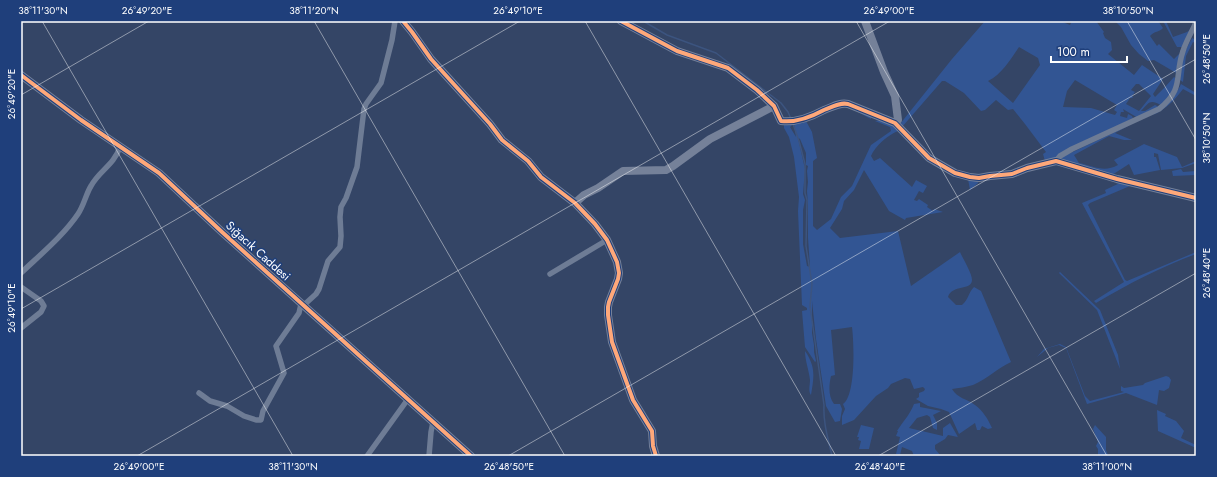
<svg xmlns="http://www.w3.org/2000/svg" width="1217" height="477" font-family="Jost,sans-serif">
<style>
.green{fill:#325593;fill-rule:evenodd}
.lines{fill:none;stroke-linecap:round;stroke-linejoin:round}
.stream{stroke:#3c547f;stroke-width:1.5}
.street{stroke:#6e7c95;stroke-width:5.5}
.secondary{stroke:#758199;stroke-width:8}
.cycleway-casing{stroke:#1f3f7b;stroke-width:6}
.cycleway{stroke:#fea87a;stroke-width:4}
.ticks{fill:none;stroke:#fff;stroke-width:1;stroke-opacity:0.45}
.labels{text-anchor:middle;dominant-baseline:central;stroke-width:3;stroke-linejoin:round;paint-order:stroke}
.street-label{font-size:12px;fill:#fff;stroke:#1f3f7b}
.neatline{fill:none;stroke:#fff;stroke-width:1.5}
.ticks-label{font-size:10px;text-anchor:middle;fill:#fff}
</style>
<rect width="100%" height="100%" fill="#344566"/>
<path class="green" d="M985,21H1060L1070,25L1072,21H1096L1104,32L1103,33L1105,38L1111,42L1112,50L1108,54L1134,75L1142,65L1163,79L1153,94L1155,97L1165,87L1174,77L1177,79L1175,89L1161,105C1150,99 1149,102 1141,111H1145L1155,105L1159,107L1138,118L1123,109L1124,112H1121L1120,116L1127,118L1128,114L1132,116L1133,118L1056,158L1045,161L1043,154L1046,152L1025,124L1013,109L1008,110L996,100L985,110L981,111L964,93L945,81H942L902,127L900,124L952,59ZM1019,47L1038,58L1040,65L1013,103L988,81C1002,74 1010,60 1019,47ZM1075,80L1117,105L1114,110L1117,112L1115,115L1091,108L1063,107L1067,91ZM1136,84H1139L1151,96L1139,111L1126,104L1130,98H1132L1133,97L1132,96L1135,92L1131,90Z
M1115,21H1158L1163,28C1160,32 1154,31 1150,36L1157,46L1159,44L1174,59L1179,54L1180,56L1178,74L1154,60L1148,61L1139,54L1131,45L1121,27Z
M1163,21H1166L1173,37L1187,32L1191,29L1182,47H1177Z
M1192,38L1196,40V43L1193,42L1186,56L1183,82L1180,80L1183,55Z
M1181,84L1196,93V96L1183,89C1174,101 1166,109 1153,115C1168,106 1173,100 1181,84Z
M840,105L849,106L871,117V119C863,115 854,109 845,107C835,105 815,116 806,121L812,132L817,158L813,161V226L817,230L831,219L841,197L852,186L871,145L891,131L890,127L875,121L881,120L896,125L915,146L936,164L956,174L979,180L978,183L970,190L968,179L956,176L933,165L898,131C888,135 875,146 871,156L874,161L880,158L912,187L916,180L927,186L923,193L919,191L914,200L917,201L919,199L928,205L927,207L933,211L934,209L943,212L906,218L905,220L889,211L864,170L854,190L844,201L842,209L830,228L840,238L898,231L911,286L960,252C963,259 972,273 972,280C972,291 952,284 948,297L956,305H962C969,299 968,293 974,287L981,291L1011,362C998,368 987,379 973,385C967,387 958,388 952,389C958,399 966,398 975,405C983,411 988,419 992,428L988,429L982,426L980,430H977L975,423L959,434L949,412L941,409L928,406L916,399L919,397V393L924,391L925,389L923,387L914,389L910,379L905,378L891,384L888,388L876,396L854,420L842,425V416L845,409L843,404C856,395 854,342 852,327L831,330L835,375L831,376C829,385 828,396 834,404H840L842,409L840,421L835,422L826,406L816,339L812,301V333L814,345V352L816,361L815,362L805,347L802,311L807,310V308L802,305L798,211L799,197L794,157L789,137L784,128V125L789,124L792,125L790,127L796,137L794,124ZM798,138L800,139L806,153V165L808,166L807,171L808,182L807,191L808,205V238L810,267L807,266L803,244V210L805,200L803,194L805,169Z
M1130,125L1115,133L1132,140H1124L1109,136L1074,155L1079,163C1093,166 1104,173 1118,165L1114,160L1144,144L1177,157L1182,167L1196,161V163L1182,168L1161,170L1158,154L1154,153V157H1156L1160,170L1134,175L1129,164L1112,175L1062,161V157Z
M1181,169L1183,172L1196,171V175L1173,176L1172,171Z
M1122,182L1154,191L1130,186L1090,203L1088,205L1125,280L1127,281L1196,252V254C1161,267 1128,284 1096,303L1094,301L1124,282L1082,203L1106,193L1105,190Z
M1060,272L1100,310L1118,355L1120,369L1097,310L1059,273Z
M1060,344L1066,347L1085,396L1090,401L1124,392L1121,391V386L1124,388L1143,385L1145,383L1166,376L1169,377L1171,380L1169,388L1164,391L1159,390L1157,405L1126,393L1087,404L1066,348L1059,345L1048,348L1037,357L1044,349Z
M805,351C816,367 814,377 811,395C808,391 810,385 810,380C809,370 805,361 805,351Z
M920,403V407L941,411L933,415L937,423V430L933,428L930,417L927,415L917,418L909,428L943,436V428L950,423L958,437L948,435L945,439L935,445V449L941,456H914L912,451L902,447L900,455L896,454L900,437L896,436L898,431H897C904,420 909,416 914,404Z
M1157,410L1166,414L1165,416L1176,421L1184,431L1181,438L1196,445V448L1158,431Z
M861,425L874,428L869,449H859L861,441L858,440L859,437H857Z
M1095,425L1106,437V450L1108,455L1099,456L1098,455V449L1096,446L1098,442L1093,429Z"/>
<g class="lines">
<path class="stream" d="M643,21L667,35L716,53L781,103L788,112L791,119
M793,124L799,141L805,164V193L807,200L806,246L812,284L810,306L824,405C823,423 828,438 832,456"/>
<path class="street" d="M1056,161L1060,156L1072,149L1159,109C1185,88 1174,77 1183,51C1186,41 1192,32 1196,22
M21,273C41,254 63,236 78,214C84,205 86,194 91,186C99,171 114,165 120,147
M550,274L607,240
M21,287L41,301L44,306L41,312L21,328
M199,393L210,401L227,406L244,416L256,420H261L263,411L284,373L276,346L299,313L301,304H305L316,294L319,289L328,261L340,247L341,236L340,217L341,207L346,198L357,167L364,109L366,104L381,83L392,40L395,21
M367,456L408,399
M429,456L431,432L433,422"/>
<path class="secondary" d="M403,21L412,32L431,59L490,124L502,140L528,161L541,177L575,203L595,224L607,240L617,262L619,273L618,279L609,302L608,307V315L612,342L633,400L652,431L653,446L656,456
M621,21L677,51L728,68L757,90L774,106L781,121C796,123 811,117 824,110C832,107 840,102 848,104L895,123L929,158L955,173L970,177L979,178L990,176L1012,174L1027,168L1056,161L1117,179L1196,198
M865,21L884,72L895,96L898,120L895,123
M21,75L81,120L159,173L222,232L471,456
M575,203L584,195L598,188L623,171L666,170L673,166L710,139L774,106"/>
<g class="cycleway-casing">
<path id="cycleway" d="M403,21L412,32L431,59L490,124L502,140L528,161L541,177L575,203L595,224L607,240L617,262L619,273L618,279L609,302L608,307V315L612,342L633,400L652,431L653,446L656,456
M621,21L677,51L728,68L757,90L774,106L781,121C796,123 811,117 824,110C832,107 840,102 848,104L895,123L929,158L955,173L970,177L979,178L990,176L1012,174L1027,168L1056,161L1117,179L1196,198
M21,75L81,120L159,173L222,232L471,456"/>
</g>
<use href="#cycleway" class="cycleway"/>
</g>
<path class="ticks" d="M42,21L293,456M314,21L565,456M585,21L836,456M856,21L1107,456M1127,21L1196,140M21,95L149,21M21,309L520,21M21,454L22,456M137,456L890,21M508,456L1196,59M878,456L1196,273"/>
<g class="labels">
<g class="street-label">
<text transform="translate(258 251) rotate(42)">Sığacık Caddesi</text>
</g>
</g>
<rect width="1217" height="477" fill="none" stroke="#1f3f7b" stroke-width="44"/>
<path d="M1051 56v6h76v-6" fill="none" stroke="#ffffff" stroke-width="2"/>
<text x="1057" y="56" font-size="12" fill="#ffffff" stroke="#1f3f7b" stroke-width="3" paint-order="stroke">100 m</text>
<rect x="22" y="22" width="1173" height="433" class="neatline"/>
<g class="ticks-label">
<text x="43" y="14">38°11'30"N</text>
<text x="147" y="14">26°49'20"E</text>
<text x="314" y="14">38°11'20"N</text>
<text x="518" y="14">26°49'10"E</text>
<text x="889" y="14">26°49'00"E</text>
<text x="1128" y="14">38°10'50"N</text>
<text transform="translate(1206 59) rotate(-90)" y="4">26°48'50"E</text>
<text transform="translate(11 94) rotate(-90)" y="4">26°49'20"E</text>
<text transform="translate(1206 138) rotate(-90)" y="4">38°10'50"N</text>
<text transform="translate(1206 273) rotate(-90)" y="4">26°48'40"E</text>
<text transform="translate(11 308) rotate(-90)" y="4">26°49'10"E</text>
<text x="139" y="470">26°49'00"E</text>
<text x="293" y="470">38°11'30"N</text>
<text x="509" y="470">26°48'50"E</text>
<text x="880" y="470">26°48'40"E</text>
<text x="1107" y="470">38°11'00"N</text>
</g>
</svg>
